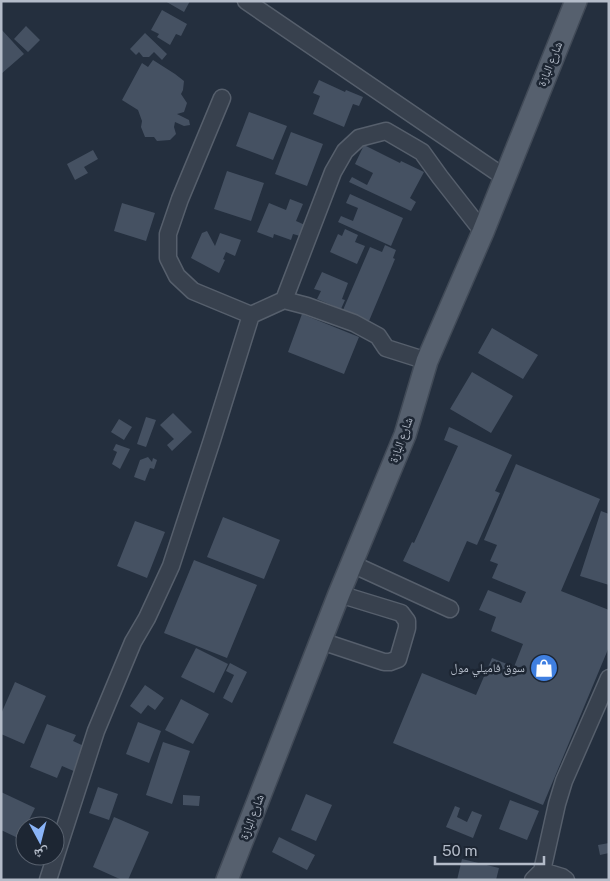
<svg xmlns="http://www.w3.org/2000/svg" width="610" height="881" font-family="'Public Sans','Noto Naskh Arabic',sans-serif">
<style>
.building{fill:#455162}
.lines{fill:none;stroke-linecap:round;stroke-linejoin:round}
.minor-casing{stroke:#565f6c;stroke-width:19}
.major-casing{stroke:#414a57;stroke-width:24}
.minor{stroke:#38414e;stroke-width:16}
.major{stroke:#56606e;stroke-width:21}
.labels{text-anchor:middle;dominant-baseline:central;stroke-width:5;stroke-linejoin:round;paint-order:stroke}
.street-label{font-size:12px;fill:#b4bcc9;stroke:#1d2633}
.poi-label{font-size:12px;fill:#b4bcc9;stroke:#1d2633;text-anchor:end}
</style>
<rect width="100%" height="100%" fill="#242f3e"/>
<path class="building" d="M165,1H190L184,12Z
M162,10L187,24L181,36L176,34L170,45L157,37L159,34L151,30Z
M26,26L40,40L28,52L14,39Z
M1,29L24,54L1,74Z
M145,33L167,54L162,60L154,52L149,57H143L139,52L136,55L130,49Z
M153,60L175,74L184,81L183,90L181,94L187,103L184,112L177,114L189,120L190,125L184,126L175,122L174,127L176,134L170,140L157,141L154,137H145L141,127L142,121L138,110L122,100L142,63L148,67Z
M319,80L345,92L346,90L363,97L359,106L353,104L344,127L313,114L320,96L313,93Z
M249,112L287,126L273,160L236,146Z
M291,132L323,144L307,186L275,174Z
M364,145L400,163L401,161L424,172L410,198L416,202L411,211L349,182L352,177L367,185L373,173L355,164Z
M93,150L98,159L84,167L88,173L75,180L67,164Z
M227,171L264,183L251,221L214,209Z
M350,194L403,218L391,246L338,222L341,216L353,221L358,208L346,203Z
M290,199L303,204L296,221L305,225L300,236L293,234L291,240L274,234L273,238L257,232L269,203L286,210Z
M122,203L155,213L146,241L114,231Z
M345,229L358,235L355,242L365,246L357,264L330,252L338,234L342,236Z
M207,231L215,246L220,233L241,240L235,256L226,252L223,259L225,260L219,273L191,258L202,233Z
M385,245L396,250L393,258L395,259L369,321L343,310L370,247L382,252Z
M322,272L348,283L342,299L345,300L341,309L317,299L321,291L314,289Z
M302,314L359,337L344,374L288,352Z
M492,328L538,355L523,379L478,353Z
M472,372L513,396L491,433L450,409Z
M173,413L192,432L172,451L167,445L174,439L160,425Z
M146,417L156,420L146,447L137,444Z
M119,419L132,427L124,440L111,432Z
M449,427L512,455L495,491L500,493L477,545L467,541L449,582L403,561L412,542L414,543L458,446L444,440Z
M116,444L130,449L120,469L112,464L117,452L113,450Z
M148,457L152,462L153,458L157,460L154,469L150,468L145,481L134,477L140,460Z
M516,464L600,499L561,591L609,610V647L543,805L393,743L422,673L476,695L492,658L514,667L523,644L491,631L496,617L479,610L488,590L521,603L526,592L492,578L498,564L490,561L497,545L484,540Z
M601,511L609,514V585L580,576Z
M223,517L280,540L264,579L207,557Z
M135,521L165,532L147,578L117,566Z
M194,560L257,585L227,658L164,633Z
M196,648L228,664L214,693L181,677Z
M230,663L247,672L232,703L223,698L234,675L226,671Z
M15,682L46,696L24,744L1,734V714Z
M145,685L164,698L155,710L148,705L141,714L130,706Z
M181,699L209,714L193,744L165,730Z
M138,722L161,731L149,763L126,754Z
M47,724L76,735L73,741L86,747L76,772L62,766L57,778L30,767Z
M163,742L190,751L172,804L146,795Z
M98,787L118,794L109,820L89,813Z
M1,792L35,808L26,826H25L20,839L1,830Z
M306,794L332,805L316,841L291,830Z
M183,795L200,796L199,806L183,805Z
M510,800L539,811L527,840L499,829Z
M455,806L460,808L457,817L467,822L472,811L482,815L473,838L446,827Z
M114,817L149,832L128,880H122L93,867Z
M279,837L315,855L307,870L272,852Z
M609,843V853L600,855L598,845Z
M462,859L499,868L496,880H457Z"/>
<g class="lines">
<g class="minor-casing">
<path id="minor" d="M246,1L504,177
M222,98L180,199L168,234V258L177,276L193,291L251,315L284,300L307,306L354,323L378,336L386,348L427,361
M284,300L333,172L345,151L359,138L386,131L422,152L440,177L483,232
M352,564L450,609
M321,641L384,662H390L398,659L407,628V621L401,613L339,594
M542,871L562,877L566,880
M48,880L96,731L133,642L147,618L171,566L212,440L251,315
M533,880L542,871L557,804L564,781L609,678"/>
</g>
<g class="major-casing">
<path id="major" d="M227,880L339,594L405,435L427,361L483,232L576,1"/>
</g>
<use href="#minor" class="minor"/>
<use href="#major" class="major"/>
</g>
<defs>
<g id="shop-disc" transform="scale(1.4375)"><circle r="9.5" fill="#3f7fe0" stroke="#1d2633"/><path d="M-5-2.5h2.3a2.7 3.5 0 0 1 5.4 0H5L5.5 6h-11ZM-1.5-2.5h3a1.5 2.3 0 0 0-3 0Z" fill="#fff"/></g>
</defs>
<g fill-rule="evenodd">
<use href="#shop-disc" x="544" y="668"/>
</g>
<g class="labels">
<g class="street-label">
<text transform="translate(550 64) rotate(-68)">شارع البازة</text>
<text transform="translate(401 440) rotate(-70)">شارع البازة</text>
<text transform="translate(252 817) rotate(-69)">شارع البازة</text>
</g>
<g class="poi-label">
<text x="525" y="668">سوق فاميلي مول</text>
</g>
</g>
<rect width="610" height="881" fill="none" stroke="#b4bcc9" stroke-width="5"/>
<g transform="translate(40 841) rotate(173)"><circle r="24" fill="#1d2633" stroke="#59626f"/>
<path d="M0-4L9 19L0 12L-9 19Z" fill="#8ab4f8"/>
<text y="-8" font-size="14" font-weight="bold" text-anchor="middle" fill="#b4bcc9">ش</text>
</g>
<path d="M435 856v8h109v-8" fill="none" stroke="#b4bcc9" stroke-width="2.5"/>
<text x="442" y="856" font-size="15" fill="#b4bcc9" stroke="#1d2633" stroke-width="4" paint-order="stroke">50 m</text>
</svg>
